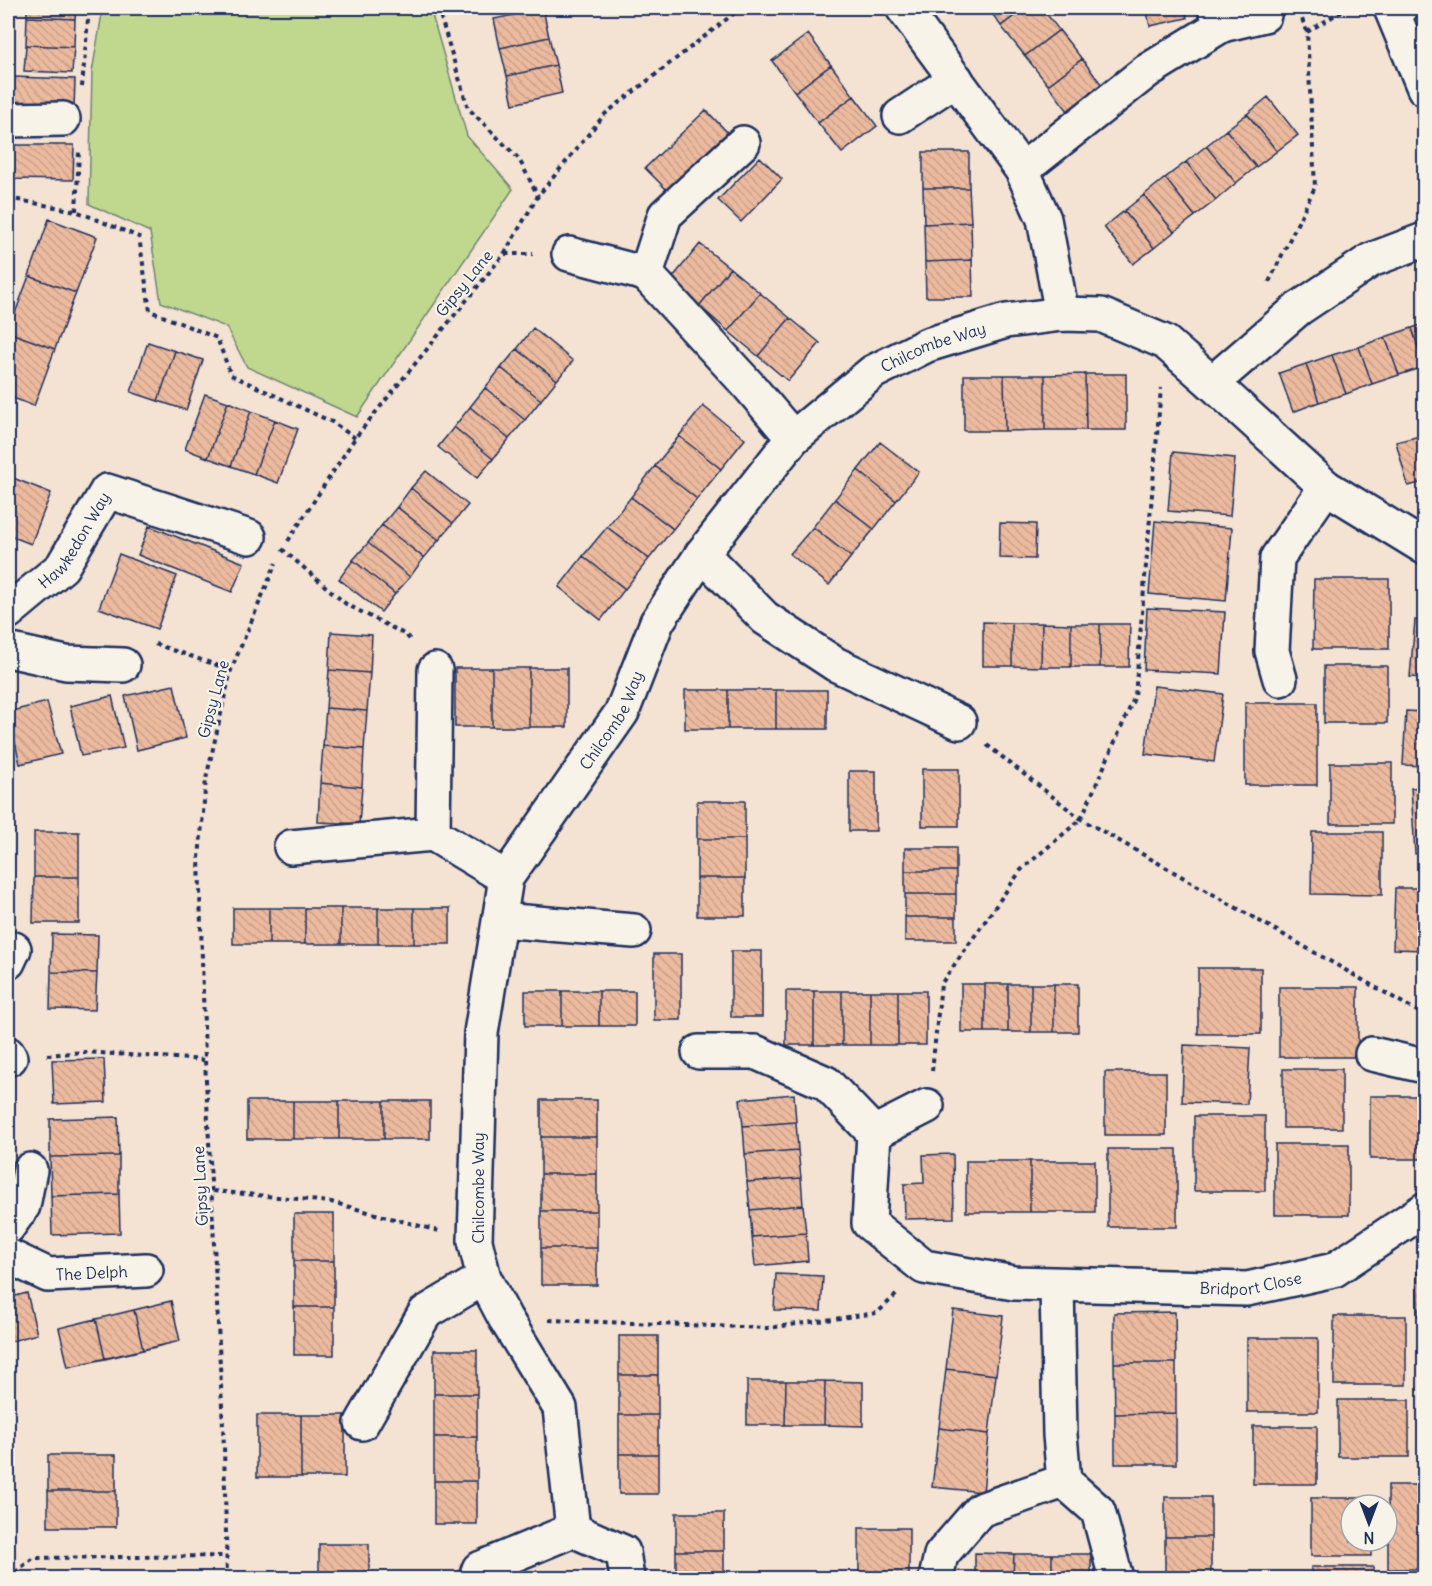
<svg xmlns="http://www.w3.org/2000/svg" width="1432" height="1586" font-family="Delius,sans-serif">
<style>
.grass{fill:#c0d88e;stroke:#6e8476;stroke-width:1.5}
.building{fill:url(#building-back-hatch);stroke:#1b2f5e;stroke-width:1.5}
.lines{fill:none;stroke-linecap:round;stroke-linejoin:round}
.street-casing{stroke:#1b2f5e;stroke-width:38}
.path{stroke:#1b2f5e;stroke-width:4;stroke-dasharray:4.5 4.5;stroke-linecap:butt}
.street{stroke:#f7f3e8;stroke-width:33}
.labels{text-anchor:middle;dominant-baseline:central;stroke-width:4.5;stroke-linejoin:round;paint-order:stroke}
.street-label{font-size:16px;fill:#1b2f5e;stroke:#f7f3e8}
</style>
<defs>
<pattern id="building-back-hatch" width="6" height="6" patternUnits="userSpaceOnUse" patternTransform="scale(1.5)"><rect width="6" height="6" fill="#ecba9e"/><path d="M-1 5l2 2M0 0l6 6M5-1l2 2" fill="none" stroke="#caa08a"/></pattern>
</defs>
<rect width="100%" height="100%" fill="#f4e2d2"/>
<filter id="ink" filterUnits="userSpaceOnUse"><feTurbulence type="fractalNoise" baseFrequency=".0167" numOctaves="2"/><feDisplacementMap in="SourceGraphic" scale="12" xChannelSelector="R" yChannelSelector="G"/><feConvolveMatrix kernelMatrix="1 2 1 2 8 2 1 2 1" color-interpolation-filters="sRGB"/></filter>
<g filter="url(#ink)">
<path class="grass" d="M103,8H430L467,136L513,189L357,417L247,367L226,327L161,302L150,232L89,204L92,72Z"/>
<path class="building" d="M27,8H76L75,19L27,17Z
M482,8H511L484,14Z
M988,8H1025L1001,26Z
M1025,8H1042L1059,30L1025,56L1001,26Z
M1146,8H1185L1187,18L1150,26Z
M543,9L549,37L500,48L494,19Z
M27,17L75,19L74,47L26,45Z
M1059,30L1082,59L1048,85L1025,56Z
M808,34L831,65L795,92L772,61Z
M549,37L556,65L507,76L500,48Z
M26,45L74,47L72,73L24,71Z
M1082,59L1105,89L1071,115L1048,85Z
M556,65L562,93L513,104L507,76Z
M831,65L854,96L818,123L795,92Z
M12,77L75,79L74,109L11,107Z
M854,96L877,126L842,153L818,123Z
M1268,97L1298,135L1277,151L1247,114Z
M706,110L728,133L667,190L645,168Z
M1247,114L1277,151L1256,167L1226,130Z
M1226,130L1256,167L1236,183L1206,146Z
M8,145H74L73,180L8,179Z
M1206,146L1236,183L1216,200L1186,162Z
M923,152H969V188H923Z
M760,157L782,179L741,222L718,200Z
M1186,162L1216,200L1195,216L1165,178Z
M1165,178L1195,216L1174,232L1144,195Z
M923,188H969L971,222L924,224Z
M1144,195L1174,232L1154,248L1124,211Z
M1124,211L1154,248L1133,264L1104,227Z
M49,219L97,237L76,293L29,276Z
M971,222L972,260L925,262L924,224Z
M700,244L730,268L699,306L669,282Z
M972,260L973,297H926L925,262Z
M730,268L760,293L728,331L699,306Z
M29,276L76,293L55,349L8,332Z
M760,293L790,318L758,356L728,331Z
M790,318L820,343L788,381L758,356Z
M1424,324V365L1412,328Z
M533,328L573,361L557,380L517,349Z
M1412,328L1424,367L1399,375L1385,337Z
M8,332L55,349L34,406L8,396Z
M1385,337L1399,375L1372,384L1359,347Z
M148,342L175,351L158,401L131,392Z
M1359,347L1372,384L1346,394L1332,355Z
M517,349L557,380L541,400L501,368Z
M175,351L203,360L186,410L158,401Z
M1332,355L1346,394L1319,402L1306,364Z
M1306,364L1319,402L1293,412L1279,373Z
M501,368L541,400L525,420L485,388Z
M1085,374L1086,430H1045V375Z
M1085,374H1126V430H1086Z
M964,375H1004L1005,431H964Z
M1004,375H1045V430L1005,431Z
M485,388L525,420L509,439L470,407Z
M205,394L228,402L208,458L185,449Z
M228,402L251,411L231,466L208,458Z
M703,406L745,439L721,469L679,436Z
M470,407L509,439L493,459L454,427Z
M251,411L275,420L254,474L231,466Z
M275,420L298,429L278,483L254,474Z
M454,427L493,459L477,478L438,447Z
M1424,435V482L1408,486L1396,442Z
M679,436L721,469L697,499L655,466Z
M880,442L919,472L896,501L858,470Z
M1173,452L1235,458L1230,516L1168,511Z
M655,466L697,499L673,529L631,497Z
M858,470L896,501L874,529L835,499Z
M426,471L468,505L453,523L411,488Z
M8,476L51,493L31,544L8,535Z
M411,488L453,523L439,540L397,507Z
M631,497L673,529L649,559L607,527Z
M835,499L874,529L851,557L813,527Z
M397,507L439,540L424,558L382,525Z
M1155,521L1232,528L1226,601L1149,594Z
M1000,523L1036,524L1035,559L999,558Z
M382,525L424,558L410,577L368,543Z
M149,526L244,563L232,592L138,555Z
M607,527L649,559L625,589L583,556Z
M813,527L851,557L829,585L790,554Z
M368,543L410,577L395,594L353,560Z
M119,554L177,576L157,629L99,608Z
M583,556L625,589L601,620L559,587Z
M353,560L395,594L381,612L339,579Z
M1314,579H1389V649H1313Z
M1147,608L1225,612L1221,674L1144,670Z
M1415,620L1424,621V678L1410,677Z
M983,622L1012,623V666H983Z
M1012,623H1042L1041,667L1012,666Z
M1042,623L1071,624V667H1041Z
M1071,624H1100V667H1071Z
M1100,624H1130L1129,667H1100Z
M331,632L372,635L370,673L329,670Z
M1324,666H1387V723H1324Z
M455,668H492V727H455Z
M492,668H529V727H492Z
M529,668H567V727H529Z
M329,670L370,673L367,711L326,708Z
M174,685L186,738L137,750L125,696Z
M1154,686L1223,694L1214,762L1145,754Z
M685,690H728V729H685Z
M728,690H776V729H728Z
M776,690H827V729H776Z
M112,696L124,748L81,756L70,706Z
M47,702L61,754L20,764L8,712Z
M1245,703H1317V785H1245Z
M326,708L367,711L364,749L323,746Z
M1406,711L1424,712V766L1403,765Z
M323,746L364,749L362,787L320,783Z
M1330,763H1392V824H1330Z
M922,769H959V826H922Z
M849,771H876V831H849Z
M320,783L362,787L359,824L318,822Z
M1424,787V853L1415,854L1411,788Z
M697,801H745V839H697Z
M34,832H79V877H34Z
M1312,832H1382V895L1311,894Z
M697,839H745V878H697Z
M905,848H956V871H905Z
M905,871H956V894H905Z
M34,877H79V923H33Z
M697,878H745V916H697Z
M1395,888H1424V950L1393,949Z
M905,894H956V917H905Z
M233,908H269V944H233Z
M269,908H305V944H269Z
M305,908H341V944H305Z
M341,908H378V944H341Z
M378,908H414V944H378Z
M414,908H450V944H414Z
M905,917H956V941H905Z
M52,934L98,935L97,973L51,972Z
M731,951H762V1017H731Z
M654,954H681V1020H654Z
M1198,968H1261V1034H1198Z
M51,972L97,973L95,1010L50,1009Z
M961,984H985V1032H961Z
M985,984H1008V1032H985Z
M1008,984H1031V1032H1008Z
M1031,984H1054V1032H1031Z
M1054,984H1078V1032H1054Z
M1279,987H1358V1057H1279Z
M525,991H562V1026H525Z
M562,991H599V1026H562Z
M599,991H635V1026H599Z
M786,991H814V1045H786Z
M814,991H842V1045H814Z
M842,991H870V1045H842Z
M870,991H898V1045H870Z
M898,991H926V1045H898Z
M1184,1045L1250,1048L1247,1104L1182,1102Z
M104,1059L106,1102L54,1104L52,1060Z
M1283,1069H1342V1128H1283Z
M1105,1072H1166V1135H1105Z
M794,1094L796,1122L743,1126L740,1099Z
M1370,1096H1424V1159H1370Z
M541,1100H597V1137H541Z
M247,1101H293V1139H247Z
M293,1101H339V1139H293Z
M339,1101H384V1139H339Z
M384,1101H430V1139H384Z
M1194,1116H1265V1191H1194Z
M118,1117L119,1156L50,1157V1119Z
M796,1122L798,1150L745,1154L743,1126Z
M541,1137H597V1174H541Z
M1275,1144H1349V1215H1275Z
M1108,1149H1177V1227H1108Z
M798,1150L801,1178L747,1182L745,1154Z
M953,1154L954,1218L905,1219L904,1184L924,1183L923,1155Z
M119,1156V1194L51,1196L50,1157Z
M966,1161H1030V1212H966Z
M1030,1161H1095V1212H1030Z
M541,1174H597V1211H541Z
M801,1178L803,1205L750,1210L747,1182Z
M119,1194L120,1233L52,1235L51,1196Z
M803,1205L806,1233L752,1237L750,1210Z
M541,1211H597V1248H541Z
M294,1214H334V1261H294Z
M806,1233L808,1261L755,1266L752,1237Z
M541,1248H597V1285H541Z
M294,1261H334V1307H294Z
M1417,1265H1424V1316H1418Z
M776,1274L823,1276L821,1311L774,1310Z
M27,1293L37,1334L8,1342V1298Z
M171,1301L180,1341L68,1367L59,1328Z
M171,1301L180,1341L143,1350L134,1310Z
M294,1307H334V1355H294Z
M134,1310L143,1350L105,1359L96,1319Z
M953,1310L1003,1316L996,1375L946,1369Z
M1175,1312L1176,1363H1114V1313Z
M1334,1316H1406V1385H1334Z
M96,1319L105,1359L68,1367L59,1328Z
M619,1336H658V1375H619Z
M1247,1338H1318V1412H1247Z
M434,1350H477V1394H434Z
M1114,1363H1176V1413L1115,1414Z
M946,1369L996,1375L989,1434L939,1428Z
M619,1375H658V1415H619Z
M747,1381H786L785,1425H747Z
M786,1381H825L824,1425H785Z
M825,1381L863,1382V1426L824,1425Z
M434,1394H477V1437H434Z
M1338,1400H1409V1457H1338Z
M1176,1413V1464H1115V1414Z
M257,1415H301V1477H257Z
M301,1415H345V1477H301Z
M619,1415H658V1454H619Z
M1253,1426H1317V1484H1253Z
M939,1428L989,1434L983,1492L932,1487Z
M434,1437H477V1481H434Z
M619,1454H658V1494H619Z
M48,1455H116V1491H48Z
M434,1481H477V1524H434Z
M1388,1485H1424V1569H1388Z
M48,1491H116V1527H48Z
M1165,1497H1211V1537H1165Z
M1311,1498H1371V1505H1351V1541H1371V1556H1311Z
M676,1513H724V1551H676Z
M859,1528H909V1578H859Z
M1165,1537H1211V1577H1165Z
M319,1544H369V1578H319Z
M676,1551H724V1578H676Z
M975,1553L1014,1554L1013,1578H975Z
M1014,1554H1052V1578H1013Z
M1052,1554H1091V1578H1052Z
M1311,1567H1374V1578H1311Z
M1165,1577H1211V1578H1165Z"/>
<g class="lines">
<g class="street-casing">
<g id="street">
<path d="M903,8L1022,170L1044,219L1062,314"/>
<path d="M1401,8L1392,11L1424,88"/>
<path d="M1222,25L1264,15"/>
<path d="M900,116L956,79"/>
<path d="M8,120L63,119"/>
<path d="M743,143L665,215L646,274L749,386L793,438"/>
<path d="M1022,170L1147,71L1222,25L1215,8"/>
<path d="M569,254L646,274"/>
<path d="M1212,383L1298,309L1371,260L1424,240"/>
<path d="M702,554L765,618L835,664L959,722"/>
<path id="s1" d="M8,612L62,567L107,491L249,537"/>
<path d="M8,650L66,663L123,665"/>
<path d="M435,670L433,834L506,878"/>
<path d="M1280,679L1272,651L1277,558L1326,487"/>
<path d="M291,847L433,834"/>
<path d="M500,920L634,931"/>
<path d="M8,962L14,949"/>
<path id="s2" d="M699,1052H755L826,1083L874,1133L869,1223L924,1267L1014,1283L1247,1289L1334,1270L1424,1210"/>
<path d="M8,1054L10,1058"/>
<path d="M1372,1054L1424,1066"/>
<path d="M874,1133L927,1106"/>
<path d="M8,1227L23,1206L30,1170"/>
<path id="s3" d="M8,1256L48,1275L146,1270"/>
<path d="M362,1423L425,1313L484,1278"/>
<path d="M1064,1481L1098,1511L1116,1578"/>
<path d="M573,1530L623,1552L627,1578"/>
<path id="s4" d="M476,1578L479,1569L573,1530L560,1408L505,1318L484,1278L475,1241L481,1033L506,878L622,712L657,622L702,554L793,438L873,372L927,345L1006,321L1062,314L1101,315L1165,342L1212,383L1326,487L1424,547"/>
<path d="M936,1578L941,1555L980,1510L1064,1481L1060,1435L1057,1285"/>
</g>
</g>
<path class="path" d="M438,8L468,108L519,159L538,196
M1307,32L1347,8
M82,87L89,8
M8,198L76,211L139,237L150,311L217,338L231,375L332,422L355,438
M76,211L79,152
M505,254H533
M1269,282L1315,187L1307,32L1302,19
M288,541L355,438L504,254L538,196L605,114L741,8
M282,549L346,604L406,635L412,642
M155,644L231,670
M987,745L1081,819L1424,1015
M47,1055L84,1052L205,1060
M932,1071L941,984L1021,870L1081,819L1135,696L1161,388
M11,1094L12,1137
M213,1191L331,1202L439,1231
M549,1320L768,1328L877,1313L898,1293
M8,1578L33,1558L225,1556
M227,1578L224,1447L205,1060L199,858L206,779L231,670L276,563"/>
<use href="#street" class="street"/>
</g>
</g>
<g class="labels">
<g class="street-label">
<text transform="translate(464 283) rotate(-51)">Gipsy Lane</text>
<text stroke="none"><textPath href="#s4" startOffset="1485">Chilcombe Way</textPath></text>
<text stroke="none"><textPath href="#s1" startOffset="99">Hawkedon Way</textPath></text>
<text transform="translate(213 699) rotate(-75)">Gipsy Lane</text>
<text stroke="none"><textPath href="#s4" startOffset="978">Chilcombe Way</textPath></text>
<text transform="translate(200 1186) rotate(-93)">Gipsy Lane</text>
<text transform="translate(478 1188) rotate(-90)">Chilcombe Way</text>
<text stroke="none"><textPath href="#s3" startOffset="88">The Delph</textPath></text>
<text stroke="none"><textPath href="#s2" startOffset="692">Bridport Close</textPath></text>
</g>
</g>
<rect width="1432" height="1586" fill="none" stroke="#f7f3e8" stroke-width="30"/>
<rect x="15" y="15" width="1402" height="1556" fill="none" stroke="#1b2f5e" stroke-width="2" filter="url(#ink)"/>
<g transform="translate(1369 1523) rotate(180)"><circle r="28" fill="#f7f3e8" stroke="#9fa5b1" stroke-width="1.5"/>
<path d="M0-4.5L10 22L0 15L-10 22Z" fill="#1b2f5e"/>
<text y="-9" font-size="16" font-weight="bold" text-anchor="middle" fill="#1b2f5e">N</text>
</g>
</svg>
